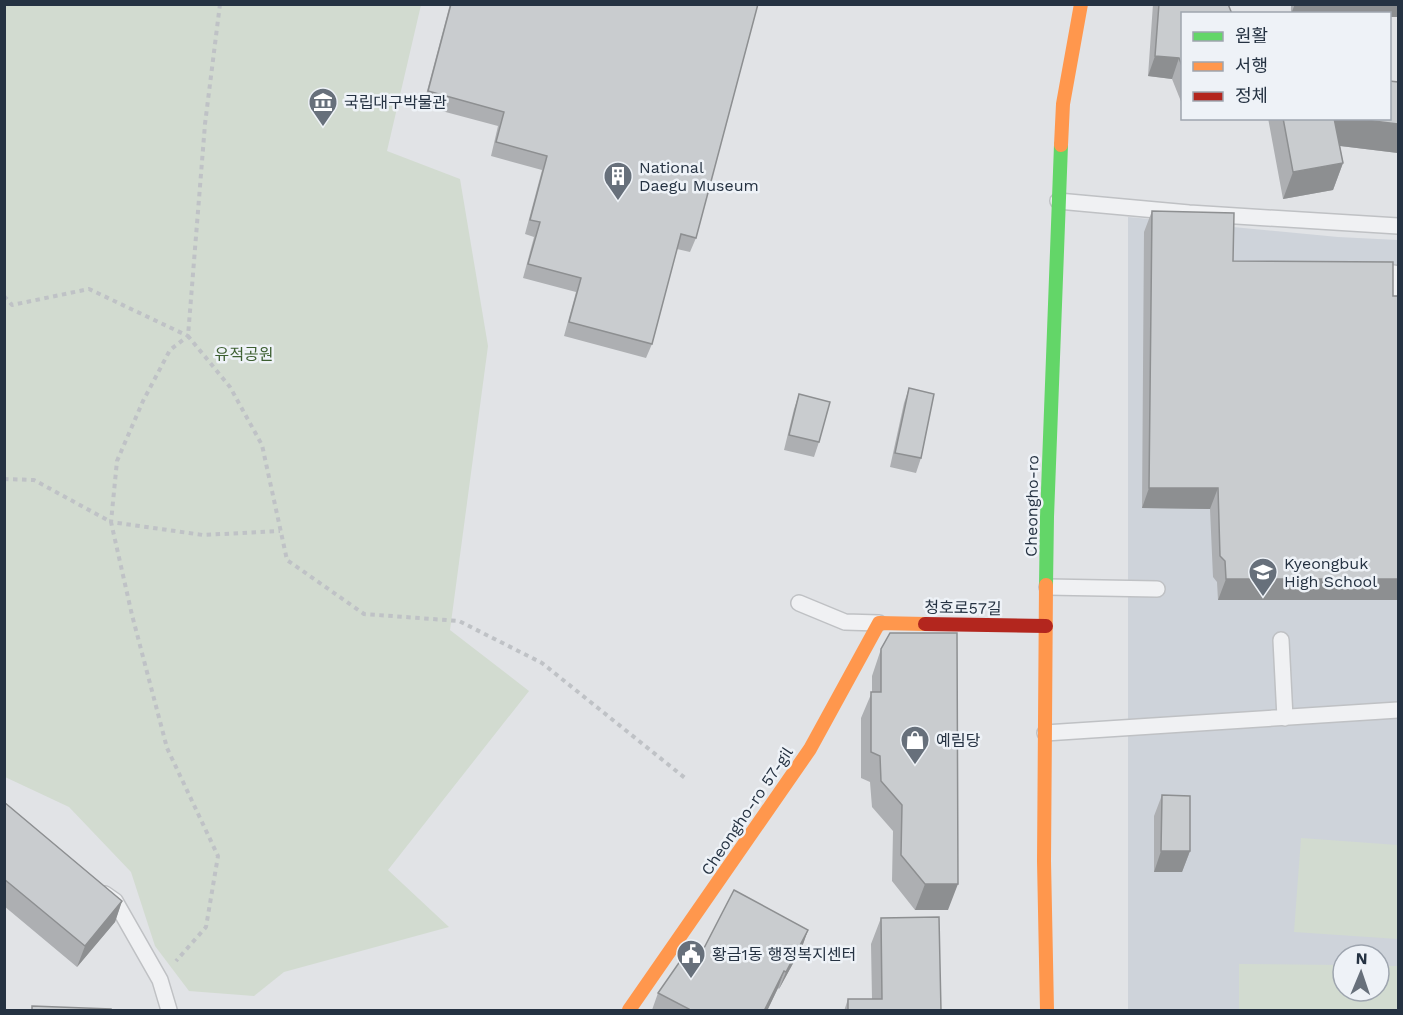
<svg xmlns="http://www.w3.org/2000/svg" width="1403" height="1015" font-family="'Work Sans','Noto Sans KR',sans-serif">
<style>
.built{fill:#ced3da;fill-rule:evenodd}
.green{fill:#d2dbd0}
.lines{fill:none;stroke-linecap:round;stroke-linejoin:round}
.lane-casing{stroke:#bfc1c4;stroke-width:18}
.path{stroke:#bfc2c6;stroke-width:4;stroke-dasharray:4.5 4.5;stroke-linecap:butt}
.lane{stroke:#f0f1f3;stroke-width:15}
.fast{stroke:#63d668;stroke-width:14}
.slow{stroke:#ff974d;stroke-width:14}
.jam{stroke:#b3261e;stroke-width:14}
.wall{fill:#adafb2}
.shaded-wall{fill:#8d8f91}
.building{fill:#c9cccf;stroke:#8d8f91;stroke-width:1.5}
.labels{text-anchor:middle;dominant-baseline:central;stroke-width:5;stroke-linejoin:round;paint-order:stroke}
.poi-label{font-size:16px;fill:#253242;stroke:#eef2f7;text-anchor:start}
.park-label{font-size:16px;fill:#3d5f31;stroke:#eef2f7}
.street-label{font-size:16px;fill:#253242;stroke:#eef2f7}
</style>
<rect width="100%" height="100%" fill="#e1e3e6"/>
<path class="built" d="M1128,217L1338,237L1398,240V1010H1128ZM1343,955H1379V991H1343Z"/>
<path class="green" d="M5,4L421,5L387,151L460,179L488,346L450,630L529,691L388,870L449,927L284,972L254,996L189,991L155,946L131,872L69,807L5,777Z
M1301,838L1398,845V939L1294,932Z
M1239,964L1343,965V991H1379V966H1398V1010H1239Z"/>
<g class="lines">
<g class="lane-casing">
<path id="lane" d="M1058,201L1189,213L1398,226
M1373,273H1394L1397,307H1398
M1047,587L1157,589
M799,603L845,622L879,623
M1281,640L1285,718
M1045,733L1398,710
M105,894L115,901L160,980L169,1010"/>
</g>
<path class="path" d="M220,4L205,124L188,336L230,387L262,445L287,560L364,614L459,621L542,663L685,778
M4,296L12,305L89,289L188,336L170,350L143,401L117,461L111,522L203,535L280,531
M4,479L34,480L111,522L132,615L167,748L218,856L206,927L176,961"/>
<use href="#lane" class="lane"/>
<path class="fast" d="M1046,585L1047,517L1061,145"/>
<path class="slow" d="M1061,145L1063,104L1081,4
M1046,585L1044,861L1047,1010
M629,1010L810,749L879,623L925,624"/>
<path class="jam" d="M925,624L1046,626"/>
</g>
<path class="wall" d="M450,4H758L696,238L690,252L677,249L652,344L646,358L564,336L576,292L523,278L534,237L525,234L542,170L491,156L498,126L423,106Z
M1153,4H1228L1182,14V104L1172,79L1148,76Z
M1291,4H1398V17H1389V14H1291Z
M1398,82V153L1340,146L1343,163L1333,190L1283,199L1268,118H1389Z
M1152,211L1233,261L1393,296H1398V600H1218L1217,582L1213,577L1210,509L1142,508L1144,232Z
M909,388L921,458L916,473L890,467L904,403Z
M799,394L819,442L814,457L784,450L794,409Z
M881,649L948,910H915L892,881L893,831L872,807L870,782L861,778V718L872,692V676Z
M1162,795L1190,851L1182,872H1154V816Z
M4,802L122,901L115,922L77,967L4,906Z
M881,918L941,1011H844L848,999H872L871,944Z
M808,930L802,947L779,989L778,988L767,1011L652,1010L658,993L703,950Z"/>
<path class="shaded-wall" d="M1295,4H1398V17H1389V14H1291Z
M1155,56L1179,58L1172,79L1148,76Z
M1333,118H1349L1398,124V153L1324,144Z
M1343,163L1333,190L1283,199L1293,172Z
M1149,488H1218L1210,509L1142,508Z
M1226,579H1398V600H1218Z
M1161,851H1190L1182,872H1154Z
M925,884H958L948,910H915Z
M122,901L115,922L77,967L85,946Z
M808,930L802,947L779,989L786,972Z
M784,971L778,988L767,1011H764Z"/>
<path class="building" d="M451,4H758L696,238L681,234L652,344L569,322L581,278L528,264L540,222L530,220L547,156L496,142L504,112L428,91Z
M1159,4H1228L1232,14H1182V66L1179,58L1155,56Z
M1389,81L1398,82V124L1349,118H1389Z
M1283,118H1334L1343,163L1293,172Z
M1152,211L1234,213L1233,261L1393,262V296H1398V579H1226L1225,561L1220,556L1218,488H1149Z
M909,388L934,394L921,458L895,453Z
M799,394L830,402L819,442L789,435Z
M890,633H957L958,884H925L901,855L902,805L881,781L880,756L871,752V692H881V649Z
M1162,795L1190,796V851H1161Z
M4,802L122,901L85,946L4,879Z
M734,890L808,930L786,972L784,971L764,1011H688L689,1009L658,993L692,944L703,950Z
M939,917L941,1011H848V999H882L881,918Z
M32,1006L111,1009V1011H32Z"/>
<defs>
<g id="museum-pin" transform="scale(1.5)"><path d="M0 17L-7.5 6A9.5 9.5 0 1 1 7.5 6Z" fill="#67707b" stroke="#eef2f7"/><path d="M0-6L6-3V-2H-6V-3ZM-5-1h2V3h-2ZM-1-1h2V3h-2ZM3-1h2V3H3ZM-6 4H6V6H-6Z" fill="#fff"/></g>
<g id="building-pin" transform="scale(1.5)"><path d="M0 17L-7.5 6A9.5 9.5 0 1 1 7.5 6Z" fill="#67707b" stroke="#eef2f7"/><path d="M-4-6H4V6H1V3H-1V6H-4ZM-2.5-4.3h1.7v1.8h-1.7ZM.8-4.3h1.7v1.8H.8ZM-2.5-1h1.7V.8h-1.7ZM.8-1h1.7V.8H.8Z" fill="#fff"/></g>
<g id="school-pin" transform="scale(1.5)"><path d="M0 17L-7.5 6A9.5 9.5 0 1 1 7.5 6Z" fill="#67707b" stroke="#eef2f7"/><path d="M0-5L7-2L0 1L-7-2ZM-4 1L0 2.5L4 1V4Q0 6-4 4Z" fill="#fff"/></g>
<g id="shop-pin" transform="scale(1.5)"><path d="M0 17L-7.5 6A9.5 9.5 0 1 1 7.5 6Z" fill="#67707b" stroke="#eef2f7"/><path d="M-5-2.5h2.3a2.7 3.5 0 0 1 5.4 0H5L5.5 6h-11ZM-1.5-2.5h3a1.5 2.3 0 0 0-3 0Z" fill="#fff"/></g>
<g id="civic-pin" transform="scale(1.5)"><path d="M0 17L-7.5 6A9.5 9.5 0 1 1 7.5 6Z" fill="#67707b" stroke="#eef2f7"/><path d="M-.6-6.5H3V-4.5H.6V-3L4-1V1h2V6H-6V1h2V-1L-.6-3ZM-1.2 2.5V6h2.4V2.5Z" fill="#fff"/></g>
</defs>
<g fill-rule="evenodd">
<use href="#museum-pin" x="323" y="102"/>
<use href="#building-pin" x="618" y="176"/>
<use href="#school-pin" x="1263" y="572"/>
<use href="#shop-pin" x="915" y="740"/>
<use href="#civic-pin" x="691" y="954"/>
</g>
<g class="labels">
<g class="poi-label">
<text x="344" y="102">국립대구박물관</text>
<text x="639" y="167">National<tspan x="639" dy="18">Daegu Museum</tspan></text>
<text x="1284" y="563">Kyeongbuk<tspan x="1284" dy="18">High School</tspan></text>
<text x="936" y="740">예림당</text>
<text x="712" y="954">황금1동 행정복지센터</text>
</g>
<g class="park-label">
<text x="244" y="354">유적공원</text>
</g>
<g class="street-label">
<text transform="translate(1032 506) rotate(-89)">Cheongho-ro</text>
<text transform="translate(963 608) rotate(1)">청호로57길</text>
<text transform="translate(747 811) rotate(-56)">Cheongho-ro 57-gil</text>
</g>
</g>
<rect width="1403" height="1015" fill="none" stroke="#253242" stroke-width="12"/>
<rect x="1181" y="12" width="210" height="108" fill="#eef2f7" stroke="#9ea5af" stroke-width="1.5"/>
<rect x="1193" y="32" width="30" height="9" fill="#63d668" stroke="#9ea5af" stroke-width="1.5"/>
<text x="1235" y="42" font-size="18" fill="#253242">원활</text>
<rect x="1193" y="62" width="30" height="9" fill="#ff974d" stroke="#9ea5af" stroke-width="1.5"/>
<text x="1235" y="72" font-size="18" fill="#253242">서행</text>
<rect x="1193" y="92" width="30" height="9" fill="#b3261e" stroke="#9ea5af" stroke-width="1.5"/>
<text x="1235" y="102" font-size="18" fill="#253242">정체</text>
<g transform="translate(1361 973) rotate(2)"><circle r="28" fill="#eef2f7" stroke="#9ea5af" stroke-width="1.5"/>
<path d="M0-4.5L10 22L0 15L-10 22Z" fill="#67707b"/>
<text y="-9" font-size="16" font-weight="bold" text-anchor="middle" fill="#253242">N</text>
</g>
</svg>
